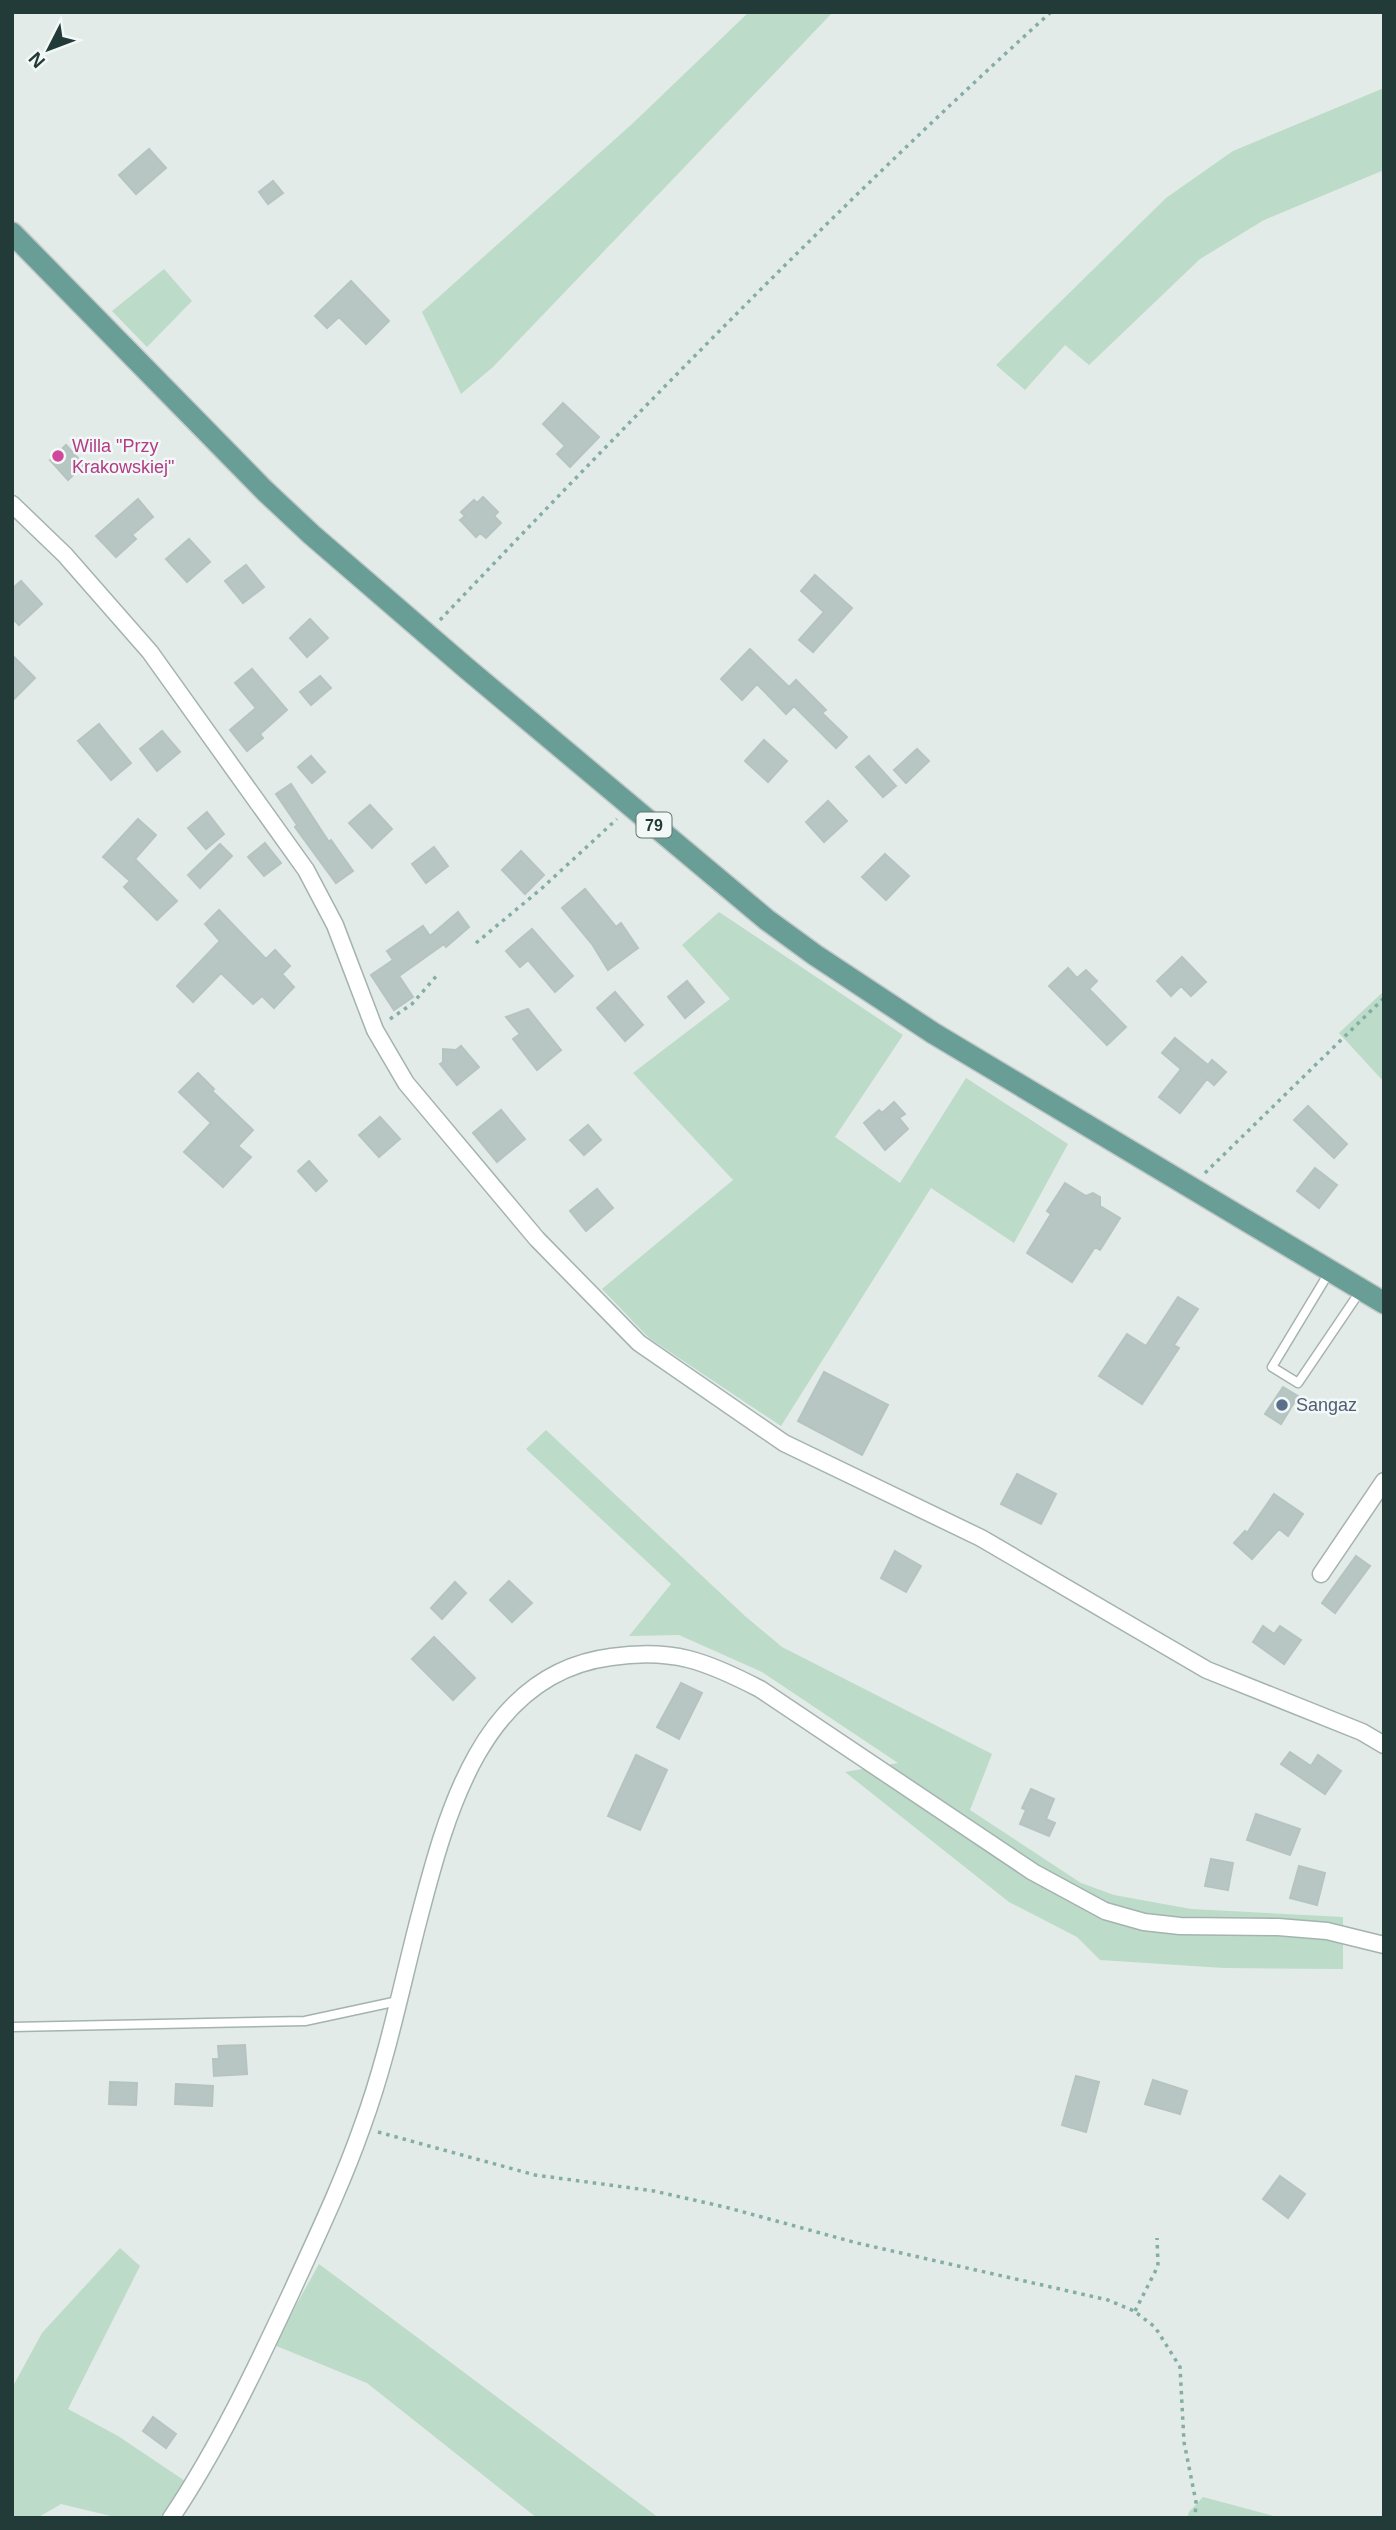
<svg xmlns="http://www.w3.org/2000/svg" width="1396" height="2530" font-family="Helvetica,sans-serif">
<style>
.green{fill:#bcdbc8}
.building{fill:#b7c6c2;stroke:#b5c4c0;stroke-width:2}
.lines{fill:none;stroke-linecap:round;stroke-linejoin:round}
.lane-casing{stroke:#a5b3b0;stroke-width:11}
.street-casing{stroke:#a5b3b0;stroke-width:19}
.primary-casing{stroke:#c1c8c7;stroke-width:24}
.path{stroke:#84ada5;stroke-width:3.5;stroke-dasharray:3.5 5;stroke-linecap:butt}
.lane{stroke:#fff;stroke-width:8}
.street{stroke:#fff;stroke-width:16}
.primary{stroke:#699e97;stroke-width:21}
.hotel-dot{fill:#d1479c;stroke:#f2f8f6;stroke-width:2.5}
.service-dot{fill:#5c6f8a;stroke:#f2f8f6;stroke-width:2.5}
.labels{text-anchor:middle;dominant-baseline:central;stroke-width:5;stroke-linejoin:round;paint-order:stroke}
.shield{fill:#f2f8f6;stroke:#617471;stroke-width:2}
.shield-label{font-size:16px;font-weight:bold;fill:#233b38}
.hotel-label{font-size:18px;fill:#b23c85;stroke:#f2f8f6;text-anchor:start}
.service-label{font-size:18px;fill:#4e5e75;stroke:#f2f8f6;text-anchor:start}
</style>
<rect width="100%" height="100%" fill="#e2ebe8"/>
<path class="green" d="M749,12H833L493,367L461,394L422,312L632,124Z
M1384,88V170L1264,220L1200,259L1089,365L1065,345L1025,390L996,365L1166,198L1233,151Z
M164,269L192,301L147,347L112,311Z
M719,912L903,1035L835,1137L900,1183L966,1078L1068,1144L1014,1243L931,1188L781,1426L649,1338L602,1289L733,1180L633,1073L730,999L682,945Z
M1384,991V1082L1339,1033Z
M546,1430L745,1616L782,1647L992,1754L970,1810L1081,1883L1114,1895L1191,1909L1343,1917V1969L1224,1968L1100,1960L1077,1937L1009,1902L845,1772L898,1763L762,1672L679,1635L629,1636L671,1584L526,1449Z
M120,2248L140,2266L68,2409L118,2436L185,2481L161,2518H119L61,2504L37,2518H12V2388L42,2333Z
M319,2264L659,2518H537L367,2383L274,2345Z
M1203,2497L1281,2518H1187L1189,2512Z"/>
<path class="building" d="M149,149L166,168L136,194L119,175Z
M273,181L283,193L268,204L259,192Z
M351,281L389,321L366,344L339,317L327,328L315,316Z
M563,403L599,437L570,467L557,454L565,446L543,424Z
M66,445L84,465L68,480L50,460Z
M483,497L498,512L494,516L501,523L486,538L480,533L476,537L460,520L465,516L461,512L474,500L477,503Z
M138,499L153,517L132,535L136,539L116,557L96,536Z
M189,539L210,562L187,582L166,559Z
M246,565L264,587L243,603L225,581Z
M815,575L852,608L813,652L799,640L824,612L801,591Z
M21,581L42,604L19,625L12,618V589Z
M310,619L328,638L307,657L290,638Z
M750,649L789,687L796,680L826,710L822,713L847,737L836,748L794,706L786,714L757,684L742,700L721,679Z
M12,655L35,678L12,701Z
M252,669L287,710L260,734L263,738L247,751L230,730L256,708L235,683Z
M320,676L331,688L311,705L300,692Z
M99,724L131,763L111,780L78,741Z
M162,731L180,752L157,771L140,749Z
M764,740L787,761L768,782L745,761Z
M917,749L929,761L906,783L894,770Z
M311,756L325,772L312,783L298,767Z
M869,756L896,786L883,797L856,767Z
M291,784L329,842L331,840L353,871L336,883L295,827L297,825L276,794Z
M828,801L847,821L824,842L806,822Z
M370,805L392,829L372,848L349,823Z
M207,812L224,834L206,849L188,828Z
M138,819L156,835L135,859L177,901L157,920L124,887L130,881L103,857Z
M265,843L281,863L264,876L248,857Z
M220,844L232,856L200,888L188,875Z
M434,847L448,866L426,883L412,864Z
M521,851L544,875L525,894L502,870Z
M885,854L909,876L886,900L862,877Z
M585,889L616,927L621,923L638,948L608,970L592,944L562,908Z
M219,910L266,959L275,950L290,966L282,974L294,987L274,1008L262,996L253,1004L221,973L193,1002L177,986L220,941L205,924Z
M458,912L469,927L446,947L444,944L399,976L413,997L394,1010L371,975L393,960L387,951L423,926L430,936Z
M532,929L573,976L555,992L528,960L520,967L506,951Z
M1182,957L1206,982L1191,996L1181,986L1171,996L1157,981Z
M1068,968L1077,978L1086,970L1097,981L1089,989L1126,1027L1107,1045L1049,986Z
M687,981L704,1002L685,1018L668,997Z
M615,992L643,1025L625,1041L597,1008Z
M528,1009L561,1050L537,1070L513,1039L520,1034L506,1017Z
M1175,1038L1208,1065L1212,1060L1226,1072L1214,1085L1207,1079L1180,1113L1159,1097L1181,1069L1162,1053Z
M461,1046L479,1067L457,1085L440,1064L443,1062V1049L456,1050Z
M198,1073L214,1089L212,1091L253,1130L238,1146L251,1157L223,1187L184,1152L211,1123L179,1092Z
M894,1102L905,1114L899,1118L908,1129L885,1150L864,1123L879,1110L882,1113Z
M1308,1106L1347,1144L1334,1158L1294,1120Z
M501,1110L525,1139L497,1162L473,1133Z
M380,1117L400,1139L379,1157L359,1135Z
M588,1125L601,1140L584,1155L570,1140Z
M309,1161L327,1181L316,1191L298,1171Z
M1315,1168L1337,1185L1319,1208L1297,1191Z
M1065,1183L1086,1196L1093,1193L1100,1197V1206L1120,1218L1100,1250L1095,1247L1072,1282L1027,1253L1051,1214L1047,1211Z
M597,1189L613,1208L586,1231L570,1211Z
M1178,1297L1198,1309L1174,1345L1179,1348L1142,1404L1099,1376L1127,1334L1146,1346Z
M824,1372L888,1405L862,1455L798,1421Z
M1283,1387L1298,1396L1281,1424L1265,1414Z
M1017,1474L1056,1494L1041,1524L1001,1504Z
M1274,1494L1303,1514L1288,1536L1279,1529L1252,1559L1234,1543L1245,1531L1247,1533Z
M895,1551L921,1566L906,1592L881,1578Z
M1356,1556L1370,1566L1335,1613L1322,1603Z
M509,1581L532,1603L512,1622L490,1600Z
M455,1582L466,1593L442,1619L431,1608Z
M1263,1626L1274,1634L1280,1626L1301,1640L1284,1664L1253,1642Z
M434,1637L475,1678L453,1700L412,1659Z
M681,1683L702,1693L679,1739L657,1727Z
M1290,1752L1311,1766L1318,1755L1341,1771L1325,1794L1281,1764Z
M636,1755L667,1770L640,1830L608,1816Z
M1031,1789L1054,1799L1046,1819L1055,1823L1049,1836L1020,1824L1026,1810L1022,1808Z
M1256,1814L1300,1829L1290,1855L1247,1840Z
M1211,1859L1233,1863L1228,1890L1205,1886Z
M1299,1866L1325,1873L1317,1905L1290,1898Z
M245,2045L247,2074L214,2076L213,2059H219L218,2046Z
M1076,2076L1099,2082L1086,2132L1062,2125Z
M1153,2080L1187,2091L1180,2114L1145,2104Z
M110,2082L137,2083L136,2105L109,2104Z
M176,2084L213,2086L212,2106L175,2104Z
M1280,2176L1305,2194L1288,2218L1263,2199Z
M153,2417L176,2434L166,2448L143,2431Z"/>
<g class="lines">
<g class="lane-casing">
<path id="lane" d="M1330,1271L1272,1367L1298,1383L1361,1290
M12,2027L305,2021L398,2001"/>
</g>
<g class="street-casing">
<path id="street" d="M12,504L65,555L150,652L306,870L335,925L375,1030L406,1083L537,1239L639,1343L784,1443L981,1538L1207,1670L1362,1732L1384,1745
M1321,1574L1384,1481
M171,2518C218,2448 255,2370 291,2293C316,2238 342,2184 362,2127C386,2062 400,1993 417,1926C445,1818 480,1674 611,1657C673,1648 706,1661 760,1689L1033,1872L1105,1911L1144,1922L1180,1926L1278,1927L1327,1931L1384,1945"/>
</g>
<g class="primary-casing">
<path id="primary" d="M12,233L265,491L312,535L465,667L767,920L815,955L933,1033L1384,1303"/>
</g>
<path class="path" d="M440,620C638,412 838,205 1051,12
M476,943L541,889L617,819
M390,1019L412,1004L439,973
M1205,1173L1384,998
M378,2132L535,2175L654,2191L725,2207L857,2243L1108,2300L1134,2311L1155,2327L1180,2367L1184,2442L1196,2502L1195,2518
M1135,2311L1158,2266L1157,2238"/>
<use href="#lane" class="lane"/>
<use href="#street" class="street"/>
<use href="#primary" class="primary"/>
</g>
<circle class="hotel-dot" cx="58" cy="456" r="7"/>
<circle class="service-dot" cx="1282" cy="1405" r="7"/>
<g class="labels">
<rect class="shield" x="636.5" y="812.5" width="35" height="25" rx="5"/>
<g class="shield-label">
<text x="654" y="825">79</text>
</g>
<g class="hotel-label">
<text x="72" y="446">Willa "Przy<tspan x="72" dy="21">Krakowskiej"</tspan></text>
</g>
<g class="service-label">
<text x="1296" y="1405">Sangaz</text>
</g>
</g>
<rect width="1396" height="2530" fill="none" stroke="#233b38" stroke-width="28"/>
<g transform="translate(49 49) rotate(228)" stroke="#f2f8f6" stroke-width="5" paint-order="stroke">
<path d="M0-5L12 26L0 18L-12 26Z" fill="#233b38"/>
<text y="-10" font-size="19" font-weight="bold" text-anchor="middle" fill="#233b38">N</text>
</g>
</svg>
